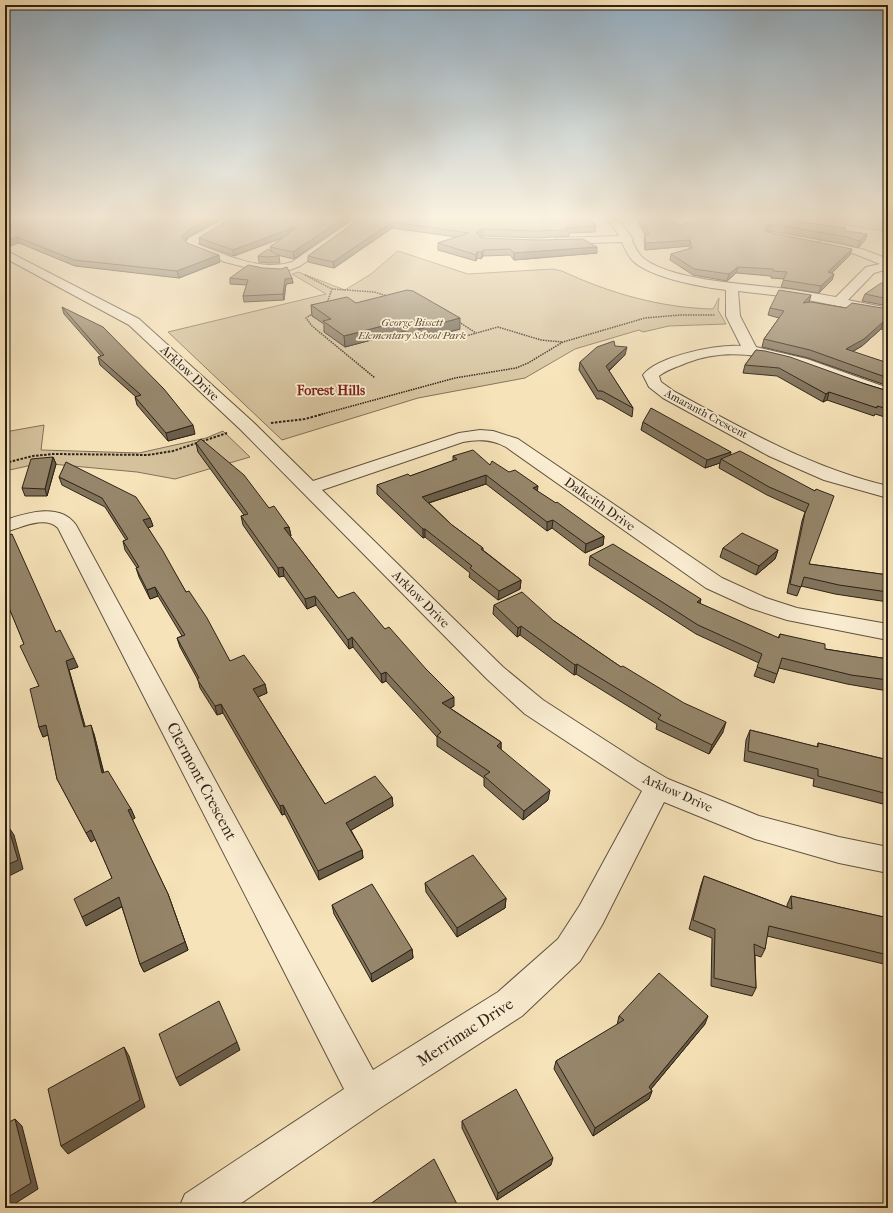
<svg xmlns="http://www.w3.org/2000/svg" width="893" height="1213" font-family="'IM FELL French Canon',serif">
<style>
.green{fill:#d5c29d;stroke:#81725a}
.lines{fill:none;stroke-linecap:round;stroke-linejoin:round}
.minor-casing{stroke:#60523f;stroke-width:2}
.path-far1{stroke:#2d2216;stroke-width:1.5;stroke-dasharray:1.5 1;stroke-linecap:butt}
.path{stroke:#2d2216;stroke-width:2;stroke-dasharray:2.5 1.5;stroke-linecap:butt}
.minor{fill:#faedd2;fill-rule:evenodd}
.wall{fill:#81735c;stroke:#2d2216}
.shaded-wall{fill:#695e4b;stroke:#2d2216}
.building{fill:#96866b;stroke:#2d2216}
.labels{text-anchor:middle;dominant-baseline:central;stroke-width:3.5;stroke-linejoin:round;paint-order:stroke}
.far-park-label{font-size:11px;font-style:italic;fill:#5f523e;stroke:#faedd2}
.far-street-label{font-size:11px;fill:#2d2216;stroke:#faedd2}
.street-label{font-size:13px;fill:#2d2216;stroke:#faedd2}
.far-district-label{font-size:14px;font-weight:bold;fill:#7a1f14;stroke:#faedd2}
.near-street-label{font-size:16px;fill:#2d2216;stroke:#faedd2}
</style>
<rect width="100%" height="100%" fill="#f7e3b9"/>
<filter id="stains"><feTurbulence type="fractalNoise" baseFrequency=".005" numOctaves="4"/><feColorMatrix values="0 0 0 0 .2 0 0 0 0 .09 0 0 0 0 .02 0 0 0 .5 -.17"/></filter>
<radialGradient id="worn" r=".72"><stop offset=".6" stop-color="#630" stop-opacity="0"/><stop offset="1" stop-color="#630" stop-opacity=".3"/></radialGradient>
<path class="green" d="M805,218H888V232Z
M398,251L468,274L553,269L562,271C609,293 661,308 713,309L719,298L718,310L726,324L669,326L643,332L639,330L575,349L525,378L418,398L282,440L168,332L326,294L292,274L298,272L345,290L371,274Z
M44,425L41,450L139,453L206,438L223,431L250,457L175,479L137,472L41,463L5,471V432Z"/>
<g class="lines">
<g class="minor-casing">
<path id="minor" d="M226,218H239L197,244C226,255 261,272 292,262L356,218H368L300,266L282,273L264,272L225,262L189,248L185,243L189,238Z
M604,218C623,218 623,227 633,239L632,241C635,246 637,252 642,257C668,280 744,284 779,288C798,290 817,294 836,297L866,267L880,264L855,254L818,246L816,244L818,242L822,241L862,249L888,259V269L874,273L848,300L888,308V316L798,298L738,291L740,316L756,347L807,359L888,388V398C821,381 757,335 686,363C677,367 666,370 659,376L661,382L675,392C743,429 811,468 888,486V498L824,480L769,456L663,398L649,387L643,375C657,356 718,344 741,346L726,316V290C702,287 651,278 633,261C628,256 625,249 622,242L557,244L552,241L557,238L619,236L612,225Z
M5,250L139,319L253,422L313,481L459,433L480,430L493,431L518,439L722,578L766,598L797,608L888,624V640L787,620L750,608L706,588L506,447C492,439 478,439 463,442L322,490L503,667L543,700L639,762L668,779L759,816L839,837L888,847V873L839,863L755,839L664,802L602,925L580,961L522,1016L380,1108L234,1208H179L185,1194L344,1089L58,528C44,515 21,528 5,532V520C27,513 60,502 76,525L373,1070L498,992L558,939L580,905L642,791L525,714L487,679L241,430L129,325L5,258Z"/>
</g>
<path class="path-far1" d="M868,218L888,222
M305,275L332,289L327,303
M332,289L374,292L387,296
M315,312L306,318L312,326L375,378
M459,322L476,333
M466,336L498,327L541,340L562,342
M319,415L455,378L516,368L528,363L563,342L645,318L680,315H715"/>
<path class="path" d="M271,423L305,419L323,414
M5,463L33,456L53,454L148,455L173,451L227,433"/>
<use href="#minor" class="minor"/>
</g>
<path class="wall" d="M5,218L188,237L185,241L187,243L220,262L179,278L75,266L19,243Z
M353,218L294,259L277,255L279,256L280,263H268L259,262L258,256L271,251L270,247L284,237L234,256L200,244L199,238Z
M361,218H593L590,219L596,226L595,232L569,233V236L537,238L482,236L480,237L482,238L597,253L514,260L510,255L483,256L481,259L477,258L476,261L438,250V243L456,237L392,228L334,268L308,262V256Z
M636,218H663L680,225L781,219L845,231L867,234L865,240L858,248L845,244L770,231L767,232L850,255L832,273L834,274L832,280L819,293L781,287L784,279L771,278V276L736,273L727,281L693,275L670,260L671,254L690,249L689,246L645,250L644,241L645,235Z
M230,278H292L293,283L286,284L284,300L244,302L243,296L247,285L230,284Z
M888,284V306L862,301L865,294Z
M811,295L809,302L846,308L888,309V331L881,329L862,346L852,352L888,363V386L808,358L762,347L764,339L779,318L768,315L770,308Z
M356,303L460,329L419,340L405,331L345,347L324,332V324L312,316L311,305Z
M62,307L195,434L168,441L137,405L135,397H136L100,365L98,357L101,356L64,314Z
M615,346L625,355L609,371L633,408L632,417L601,399H597L579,370L580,362Z
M756,350L888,391V418L875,414L874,416L827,400L823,402L777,376L743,373L745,365Z
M643,422L731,452L730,455L815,491L809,564L888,575V602L835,594L801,586L797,596L787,593L802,521L805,512L767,495L719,468L720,463L705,468L641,430Z
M196,443L269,508L289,527L291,536H290L338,598L385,629L454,706L450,708L501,742V750L548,800L523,820L484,786V778L437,746V737L386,681L382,683L353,647L349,649L316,605L307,609L284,576L279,577L243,525L241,516L244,515L198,452Z
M453,456L490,465L537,491L604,536L603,545L585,553L552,528L547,531L486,484L429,503L452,525L483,548V550L521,580L520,589L498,600L469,577L470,573L425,537L423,538L377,494V485L410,476L453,461Z
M53,457L56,464L47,496H25L22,488Z
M59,477L150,518L153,526L148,528L186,592L230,661L265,684L267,693L258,697L325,804L392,797L393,806L351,830L362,850L363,858L319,880L285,814L282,815L223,713L217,715L200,688L198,680L180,647L177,638L182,636L158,596L150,599L139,577L136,568H137L125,550L123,541L126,540L105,507L62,485Z
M5,536L56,632L78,667L69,670L85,727L94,734L104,773L131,809L135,818L132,819L168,894L188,950L144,972L140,964L122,907L86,926L112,878L95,839L91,842L57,779L48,735L43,737L39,727V686L24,644L11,612L5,614Z
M723,548L778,550L775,559L756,575L720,557Z
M590,556L778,638L780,634L825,649L888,659V691L847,684L779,668L774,683L754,676L759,663L696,634L589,565Z
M494,605L554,621L621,667L723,732L709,754L656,729L657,724L576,674L574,675L520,635L517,637L493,614Z
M750,730L817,747L818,743L888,760V796H887L883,804L813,786L814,779L744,761L746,740Z
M704,876L787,907V905L791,896L888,918V965L767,936L765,949L761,957L755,955L756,988L752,996L711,986L712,938L689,929L701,885Z
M425,883L506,898L505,908L457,937L426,892Z
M332,905L412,949L413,958L372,982L334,914Z
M619,1016L705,1024L651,1089L652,1091L649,1099L593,1136L554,1069L556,1061L617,1025Z
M462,1121L551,1165L497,1200L462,1128Z"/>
<path class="shaded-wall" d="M210,218H223L188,237L184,243L182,237L187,231Z
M344,218H353L294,259L293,252Z
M392,222V228L334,268L333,262Z
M772,224L770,231L765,232L766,226Z
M295,227L296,233L234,256L233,250Z
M482,229V236L476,239V233Z
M867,234L865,240L858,248L859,241Z
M17,237L19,243L5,248V241Z
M690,240L689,246L645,250L646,243Z
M597,247V253L514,260V253Z
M852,249L850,255L826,279L828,272Z
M483,250V256L481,259L482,252Z
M477,252V258L476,261V255Z
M219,255L220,262L179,278L177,271Z
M738,267L736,273L727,281L729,274Z
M834,274L832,280L819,293L821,286Z
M292,278L293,283L286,284L284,300L283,294L285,279Z
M811,295L809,302L803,303Z
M460,318V329L419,340V329Z
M405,320V331L345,347L344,336Z
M883,322L881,329L862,346L843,357L846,349Z
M627,347L625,355L605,374L606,366Z
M5,373L8,381L5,384Z
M829,392L827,400L823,402L826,394Z
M193,425L195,434L168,441L166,433Z
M731,452L729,460L721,459L720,463L705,468L707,460Z
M53,457L56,464L47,496L45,489Z
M486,475V484L422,505V497Z
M538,486L537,494L533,488Z
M150,518L153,526L145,529L143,520Z
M553,520L552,528L547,531V522Z
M289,527L291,536L286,537L284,528Z
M423,529H425V537L423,538Z
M604,536L603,545L585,553L586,544Z
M778,550L775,559L756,575L759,566Z
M283,567L284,576L279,577L278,568Z
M521,580L520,589L498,600L499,591Z
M155,587L158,596L150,599L147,590Z
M315,596L316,605L307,609L305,599Z
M701,599L699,609L697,602Z
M5,603H7L11,612L5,614Z
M521,626L520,635L517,637L518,628Z
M352,637L353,647L349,649L348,640Z
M74,658L78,667L69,670L88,736L84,727L66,661Z
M577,664L576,674L574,675L575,665Z
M386,672V681L382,683L381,674Z
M265,684L267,693L255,698L253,689Z
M454,697V706L442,713V703Z
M221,704L223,713L217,715L215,706Z
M726,722L723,732L709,754L712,745Z
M46,725L50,734L43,737L39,727Z
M91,725L94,734L106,783L102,773Z
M501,742V751L497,746Z
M550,790L548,800L523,820L524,811Z
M392,797L393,806L348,832L346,823Z
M283,805L285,814L282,815L280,806Z
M131,809L135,818L132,820L128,810Z
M8,826L14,835L23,869L5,878V866Z
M91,830L96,839L91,842L86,833Z
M362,850L363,858L319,880L318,871Z
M168,894L188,950L144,972L140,964Z
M119,897L123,906L86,926L82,917Z
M506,898L505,908L457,937V928Z
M412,949L413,958L372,982L371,974Z
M708,1016L705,1024L646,1095L649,1087Z
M5,1021L8,1033L5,1035Z
M237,1042L240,1050L180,1086L176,1078Z
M124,1047L129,1056L145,1107L68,1154L61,1146Z
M652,1091L649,1099L593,1136L595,1128Z
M15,1119L22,1126L38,1189L8,1208H5V1199Z
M553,1158L551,1165L497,1200L498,1193Z"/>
<path class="building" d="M5,218H210L187,231L182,237L187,243L219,255L177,271L74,260L17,237L5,241Z
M230,218H344L293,252L270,247L296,228L295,227L233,250L199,238Z
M361,218H589L596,226L565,228L569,230L537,231L482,229L476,233L482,238L537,240L583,239L597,247L514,253L510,249L483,250L482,252H477L476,255L438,243L469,233L392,222L333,262L308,256Z
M640,218H663L680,225L705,218H780L781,219L846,228L844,231L867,234L859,241L847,237L772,224L766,226L765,230L767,232L852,249L828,272L834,274L821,286L783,280L787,272L773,271V269L738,267L729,274L694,269L671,254L692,248L690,240L646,243L645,235L649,234Z
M268,249L279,256L267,257L258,256Z
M248,265L263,268L281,269L287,267L292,278L285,279L283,294L243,296L248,280L230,278Z
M881,283L888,284V299L865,294Z
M407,290L413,291L460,318L419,329L405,320L344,336L323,321L331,319L311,305L347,297L356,303Z
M779,290L811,295L803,303L811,302L846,308L852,303L888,309V323L883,322L864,339L846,349L888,363V378L810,350L764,339L784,311L770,308Z
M62,307L103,327L164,389L193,425L166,433L135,397L141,395L98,357L104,355Z
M614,341L615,346L627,347L606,366L633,408L602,391H598L580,362L597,347Z
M756,350L765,351L790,357L865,384L888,391V409L877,406V408L829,392L826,394L779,368L745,365Z
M651,408L731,452L707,460L643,422Z
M201,439L244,475L269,508L274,506L289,527L284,528L338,598L354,592L385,629L389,627L426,669L454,697L442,703L501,742L497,746L550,790L524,811L484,776L490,772L437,736L441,732L386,672L381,674L352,637L348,640L315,596L305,599L283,567L278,568L241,516L248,514L196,443Z
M473,450L490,465L492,461L509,472L515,470L538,486L533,488L556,503L557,502L604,536L586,544L553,520L547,522L486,475L422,497L452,525L483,548L481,549L521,580L499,591L470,568L472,566L425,529H423L377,485L408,474L410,476L457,459L453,456Z
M740,451L815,491L816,489L834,496L809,564L888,575V592L839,585L804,577L801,587L790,584L805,513L809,504L769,487L721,459Z
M53,457L45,489L22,488L31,459Z
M66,462L136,497L150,518L143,520L163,551L186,592L189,591L207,618L230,661L244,655L265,684L253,689L325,804L375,776L392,797L346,823L362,850L318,871L283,805L280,806L221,704L215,706L197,679L199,678L177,638L185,635L155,587L147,590L136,568L139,567L123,541L128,539L102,498L59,477Z
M742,533L778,550L759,566L723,548Z
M12,534L56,632L60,630L74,658L66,661L84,727L91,725L102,773L108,771L131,809L128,810L168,894L185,942L140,964L119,897L82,917L74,899L112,878L91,830L86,833L57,779L46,725L39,727L30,689L39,686L20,646L24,644L7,603H5V536Z
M613,544L701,599L697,602L779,638L780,634L825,644V649L888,659V680L851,675L782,658L777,674L757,667L762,654L698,625L590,556Z
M522,592L554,621L621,667L623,666L684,703L726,722L712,745L658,719L661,715L577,664L575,665L521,626L518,628L494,605Z
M750,730L818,747V743L888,760V794L818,776V769L748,751Z
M8,826L18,860L5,866V828Z
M473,855L506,898L457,928L425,883Z
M704,876L792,909L791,896L888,918V955L769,926L765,949L754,944L756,988L714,978L715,929L693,920Z
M372,884L412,949L371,974L332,905Z
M659,973L708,1016L649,1087L652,1091L595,1128L556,1061L624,1020L619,1016Z
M219,1001L237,1042L176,1078L159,1034Z
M124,1047L140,1100L61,1146L48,1089Z
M516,1089L553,1158L498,1193L462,1121Z
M15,1119L31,1183L5,1199V1124Z
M434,1159L459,1208H366V1207Z"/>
<linearGradient id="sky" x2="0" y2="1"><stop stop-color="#92acbf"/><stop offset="0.56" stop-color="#fbf2e0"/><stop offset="1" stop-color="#fbf2e0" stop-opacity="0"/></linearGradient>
<rect width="893" height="388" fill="url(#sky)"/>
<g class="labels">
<g class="far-park-label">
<text x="412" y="322">George Bissett<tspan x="412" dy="13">Elementary School Park</tspan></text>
</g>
<g class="far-street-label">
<text transform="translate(706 414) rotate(28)">Amaranth Crescent</text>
</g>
<g class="street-label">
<text transform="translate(190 373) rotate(43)">Arklow Drive</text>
<text transform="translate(600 504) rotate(35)">Dalkeith Drive</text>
<text transform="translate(421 599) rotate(45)">Arklow Drive</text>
<text transform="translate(678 793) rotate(24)">Arklow Drive</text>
</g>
<g class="far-district-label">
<text x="331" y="390">Forest Hills</text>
</g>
<g class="near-street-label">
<text transform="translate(202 781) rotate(62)">Clermont Crescent</text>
<text transform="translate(465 1032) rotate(-33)">Merrimac Drive</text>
</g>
</g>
<rect width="893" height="1213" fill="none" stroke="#f7e3b9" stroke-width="20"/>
<rect x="6" y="6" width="881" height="1201" fill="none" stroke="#2d2216" stroke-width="2"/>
<rect x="10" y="10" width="873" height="1193" fill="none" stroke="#2d2216"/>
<rect width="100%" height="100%" filter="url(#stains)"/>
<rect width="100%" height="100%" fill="url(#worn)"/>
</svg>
